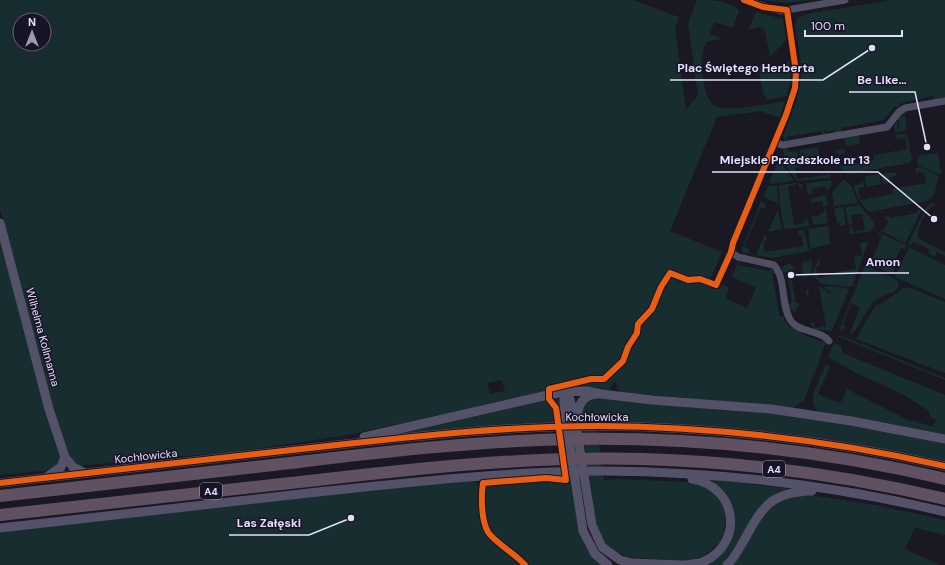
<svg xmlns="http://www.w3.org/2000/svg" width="945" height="565" font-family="'DM Sans',sans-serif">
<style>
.green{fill:#172d2f;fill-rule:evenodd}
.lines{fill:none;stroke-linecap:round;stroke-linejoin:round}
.street{stroke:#504e62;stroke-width:7}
.secondary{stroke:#545268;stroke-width:9}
.highway{stroke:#5f5062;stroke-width:12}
.cycleway-casing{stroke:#181327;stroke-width:8}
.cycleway{stroke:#e95d12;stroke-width:6}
.labels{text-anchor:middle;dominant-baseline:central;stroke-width:3;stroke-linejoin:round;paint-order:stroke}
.shield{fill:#181327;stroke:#a6a1bb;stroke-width:1}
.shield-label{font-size:10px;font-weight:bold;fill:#e3defb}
.street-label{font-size:11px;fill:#e3defb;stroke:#181327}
.leader{fill:none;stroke:#e3defb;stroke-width:1.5}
.callout-dot{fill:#e3defb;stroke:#181327;stroke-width:1.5}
.callout-label{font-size:12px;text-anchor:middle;font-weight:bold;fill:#e3defb;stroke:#181327;stroke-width:3;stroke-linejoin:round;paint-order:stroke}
</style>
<rect width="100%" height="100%" fill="#1a1822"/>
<path class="green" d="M0,0H633L679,17L675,27L686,109L698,95L688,24L697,0C712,0 730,0 739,11L733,28L714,22L710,34L722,39L707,42C701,51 701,67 703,78C705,88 706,99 715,106C724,113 772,103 785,101L780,118L760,111L717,117L670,231L722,252L709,282L720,289L722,284L729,288L725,298L747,308L756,288L732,277L739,260V265L769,271L770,268L774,272L775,274H772L780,317H784V319L789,327C794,327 798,329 800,333L821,342L823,340L826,343L804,400L793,408L620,392L617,388L616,382H613L611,388L608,391H549L551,388L592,380L604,381L608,377L606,376L603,379L591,378L551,386L545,390L546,392L348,435L223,454L166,457L79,466L71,460L52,407L0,209ZM20,20H44V44H20ZM502,380L505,391L490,394L487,383Z
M761,0H813L787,3Z
M892,0H945V98L932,100L935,95L899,104V108L895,106L884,120L842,128V132L831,134L838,127L830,132L823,130L828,135L823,136L821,131L787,137L786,142L785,141L783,136L797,100L802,70L795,25L797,18L806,14Z
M756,12L783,19L786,40L770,57L765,31L762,27L748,30Z
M789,59L791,78L787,96L767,100L766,96L764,97L758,67L765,66V69L786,65Z
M902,115L905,116L907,130L895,133L894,126L897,121L898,129H900L898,119Z
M907,133L912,159L910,163L848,174L841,169L837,151L838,150L844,149L845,153L839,155L841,166L874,160V155L907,149L905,138L896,139V135Z
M859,135L860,144L846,146L844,138Z
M818,147L819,155L800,158L799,150Z
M787,148L788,152L797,151L798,159L785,161L783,149Z
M938,153L941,173L939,174L918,165L917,159L920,155Z
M798,161L799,167L795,168L797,179L830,174V178L797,181L785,165Z
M782,164L794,181L769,184L776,165Z
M921,167L939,176L934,195L927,201L869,212C863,205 855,196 854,186L863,182L864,187L858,188L860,200L893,194L892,189L926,183L924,172L916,173L915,168Z
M896,172L897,176L890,177L891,183L883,184L881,174Z
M879,174L881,184L866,187L865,177Z
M844,179L851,186L858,203L834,206L832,192Z
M831,180V187L826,191L825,186L812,189L813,193L808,194L806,183Z
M796,183L802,184L803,188H799V184L788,186L794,225L805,223V219H807L810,226L784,229L780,205L779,185Z
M768,186H777L778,203L763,197Z
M826,195L828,206H823V202L820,201L819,203L817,201L810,204L813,198Z
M761,201L765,203V209L761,207L744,247L749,249L748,254L741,252Z
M933,203L936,204C927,208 915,229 919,239L945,252V256L937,252L935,257L928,253L929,249L913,242L912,245L908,244L926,207Z
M860,205L875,224L872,231L850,234L849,227L852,226L853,232L865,230L862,214L851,215L852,224L849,225L845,207Z
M843,207L846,225L840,226V223H837L834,208Z
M778,209L782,229L768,232Z
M824,209H826L828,223L813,225L812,216H820V214L824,212Z
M922,209L905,243L879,230H884L888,220L884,218L889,215L890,218L917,213V210Z
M829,226L830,244L812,248L811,252L808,229Z
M804,230L809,251L773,258L756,255L764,236H766L767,241H763L765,252L803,246L802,235H799L798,231Z
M878,232L907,246L905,249L901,248L892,267L895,270L892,274L866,263V261L871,262L882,235L878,234Z
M0,237L61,456L60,463L52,470L0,475Z
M868,242L852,287L821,284L812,274L819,259L820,266L816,267L818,278L837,275V272L856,269L854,257L862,255L860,243Z
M909,247L945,265V299L895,277Z
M811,259L812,268L810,275L803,276L802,262L809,261Z
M788,264H791L795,270L787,272L788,278L791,277L796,303H800L795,312L789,309L788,304L792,303L787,272L782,273C781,268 783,265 788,264Z
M865,265L897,280L899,286L891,294L890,292L873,302L855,331L849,335L860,307L851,303L843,324L846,327L845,329L841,331L840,327Z
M825,286L838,287V290L839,287L849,289L832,331L813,329L811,323L814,322L815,328L826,326L819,288L808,290L809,295L806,296V290L821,287L830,294L831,292L825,288Z
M908,287L945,302V373L856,339L875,306L886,301L903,288Z
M837,336H842L945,378V380Z
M834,343L841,346L843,353L945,395V435L818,411L813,405V394L826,364L830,366L818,394L840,403L847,389L912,422L913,420L933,427L936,420L930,417L929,411L904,395L856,373L828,357Z
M551,397L559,399L578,527L588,550L602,565H0V532L364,491L473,481L478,484L543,480L567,481L557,407Z
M595,397L767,412L847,423L945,442V462C894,453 842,441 790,434C725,426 661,425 596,422L604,480L616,479L690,482L712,491L722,505L726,516L724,533L719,543L703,557L683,561L626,557L607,546L596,525L580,412L582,404Z
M547,398L554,406L557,422L394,435L393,433Z
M711,479L790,489L776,494L722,565H703L729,543L728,499Z
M811,495L876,505L945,520V535L915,528L905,549L940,565H732C744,545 762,504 786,497C794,495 803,496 811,495Z"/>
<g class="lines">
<path class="street" d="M744,0L781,11L845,0
M775,143L783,145L887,127L899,112L905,108L945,101
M731,252L738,257L774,265C787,280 780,305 791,321C800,333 821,330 829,341
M716,285L731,252L733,243L786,115L795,88L796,72L787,10"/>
<path class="secondary" d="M0,223L49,409L65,457L73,467L85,473
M564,392L570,399L576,425L592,525L602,547L620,560L632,563L682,565
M564,392V407L583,531L595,554L608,565
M577,419C578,405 582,395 597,394
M364,437L548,395L564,392L587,391L601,394L652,400L771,409L851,421L945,439
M48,476L61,467L65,457
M0,483C109,470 218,458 328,446C418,436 508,426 599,426C716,427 831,440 945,466
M0,528C106,516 212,504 318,492C413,482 509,471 604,471C719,472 834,485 945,512
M684,565C691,564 699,564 705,561C745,541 736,486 692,479
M727,565C734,559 738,550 743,542C762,508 769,492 812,491"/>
<path class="highway" d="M0,496C100,485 199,473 299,462C389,451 480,441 571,439C696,437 823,450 945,479
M0,515C103,503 206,492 309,481C420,468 530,456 642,459C744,462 846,475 945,499"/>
<g class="cycleway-casing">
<path id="cycleway" d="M0,483C109,470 218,458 328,446C418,436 508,426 599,426C716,427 831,440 945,466
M525,565C516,554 494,542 488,532C481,520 481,496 483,483L546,478L566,480L556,408L549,399V389L591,379H604L623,361L628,347L637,333L638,324L652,309L661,287L670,273L688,280L700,279L716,285L731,252L733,243L786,115L795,88L796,72L787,10L763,7L744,0"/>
</g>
<use href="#cycleway" class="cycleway"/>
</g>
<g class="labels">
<g class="shield">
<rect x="763" y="461" width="22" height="16" rx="3"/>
<rect x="200" y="483" width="22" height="16" rx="3"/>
</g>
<g class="shield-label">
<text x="774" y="469">A4</text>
<text x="211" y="491">A4</text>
</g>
<g class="street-label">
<text transform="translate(43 337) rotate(75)">Wilhelma Kollmanna</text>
<text x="597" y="417">Kochłowicka</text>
<text transform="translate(146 456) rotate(-6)">Kochłowicka</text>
</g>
</g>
<path class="leader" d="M872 48L823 80H670M927 147L915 92H849M934 219L878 172H712M791 275L858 273H909M351 518L309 535H229"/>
<g class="callout-dot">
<circle cx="872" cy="48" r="4"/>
<circle cx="927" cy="147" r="4"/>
<circle cx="934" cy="219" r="4"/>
<circle cx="791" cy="275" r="4"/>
<circle cx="351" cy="518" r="4"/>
</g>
<g class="callout-label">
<text x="746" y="72">Plac Świętego Herberta</text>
<text x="882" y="84">Be Like…</text>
<text x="795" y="164">Miejskie Przedszkole nr 13</text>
<text x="883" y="266">Amon</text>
<text x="269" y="527">Las Załęski</text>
</g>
<g transform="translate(32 32)"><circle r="19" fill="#181327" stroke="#69647c"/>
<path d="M0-3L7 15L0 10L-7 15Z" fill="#9d99af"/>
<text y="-6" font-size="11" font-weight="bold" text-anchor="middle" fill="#e3defb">N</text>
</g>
<path d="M805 30v6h97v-6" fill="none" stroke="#e3defb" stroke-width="2"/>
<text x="811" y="30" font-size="12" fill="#e3defb" stroke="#181327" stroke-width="3" paint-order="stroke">100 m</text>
</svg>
